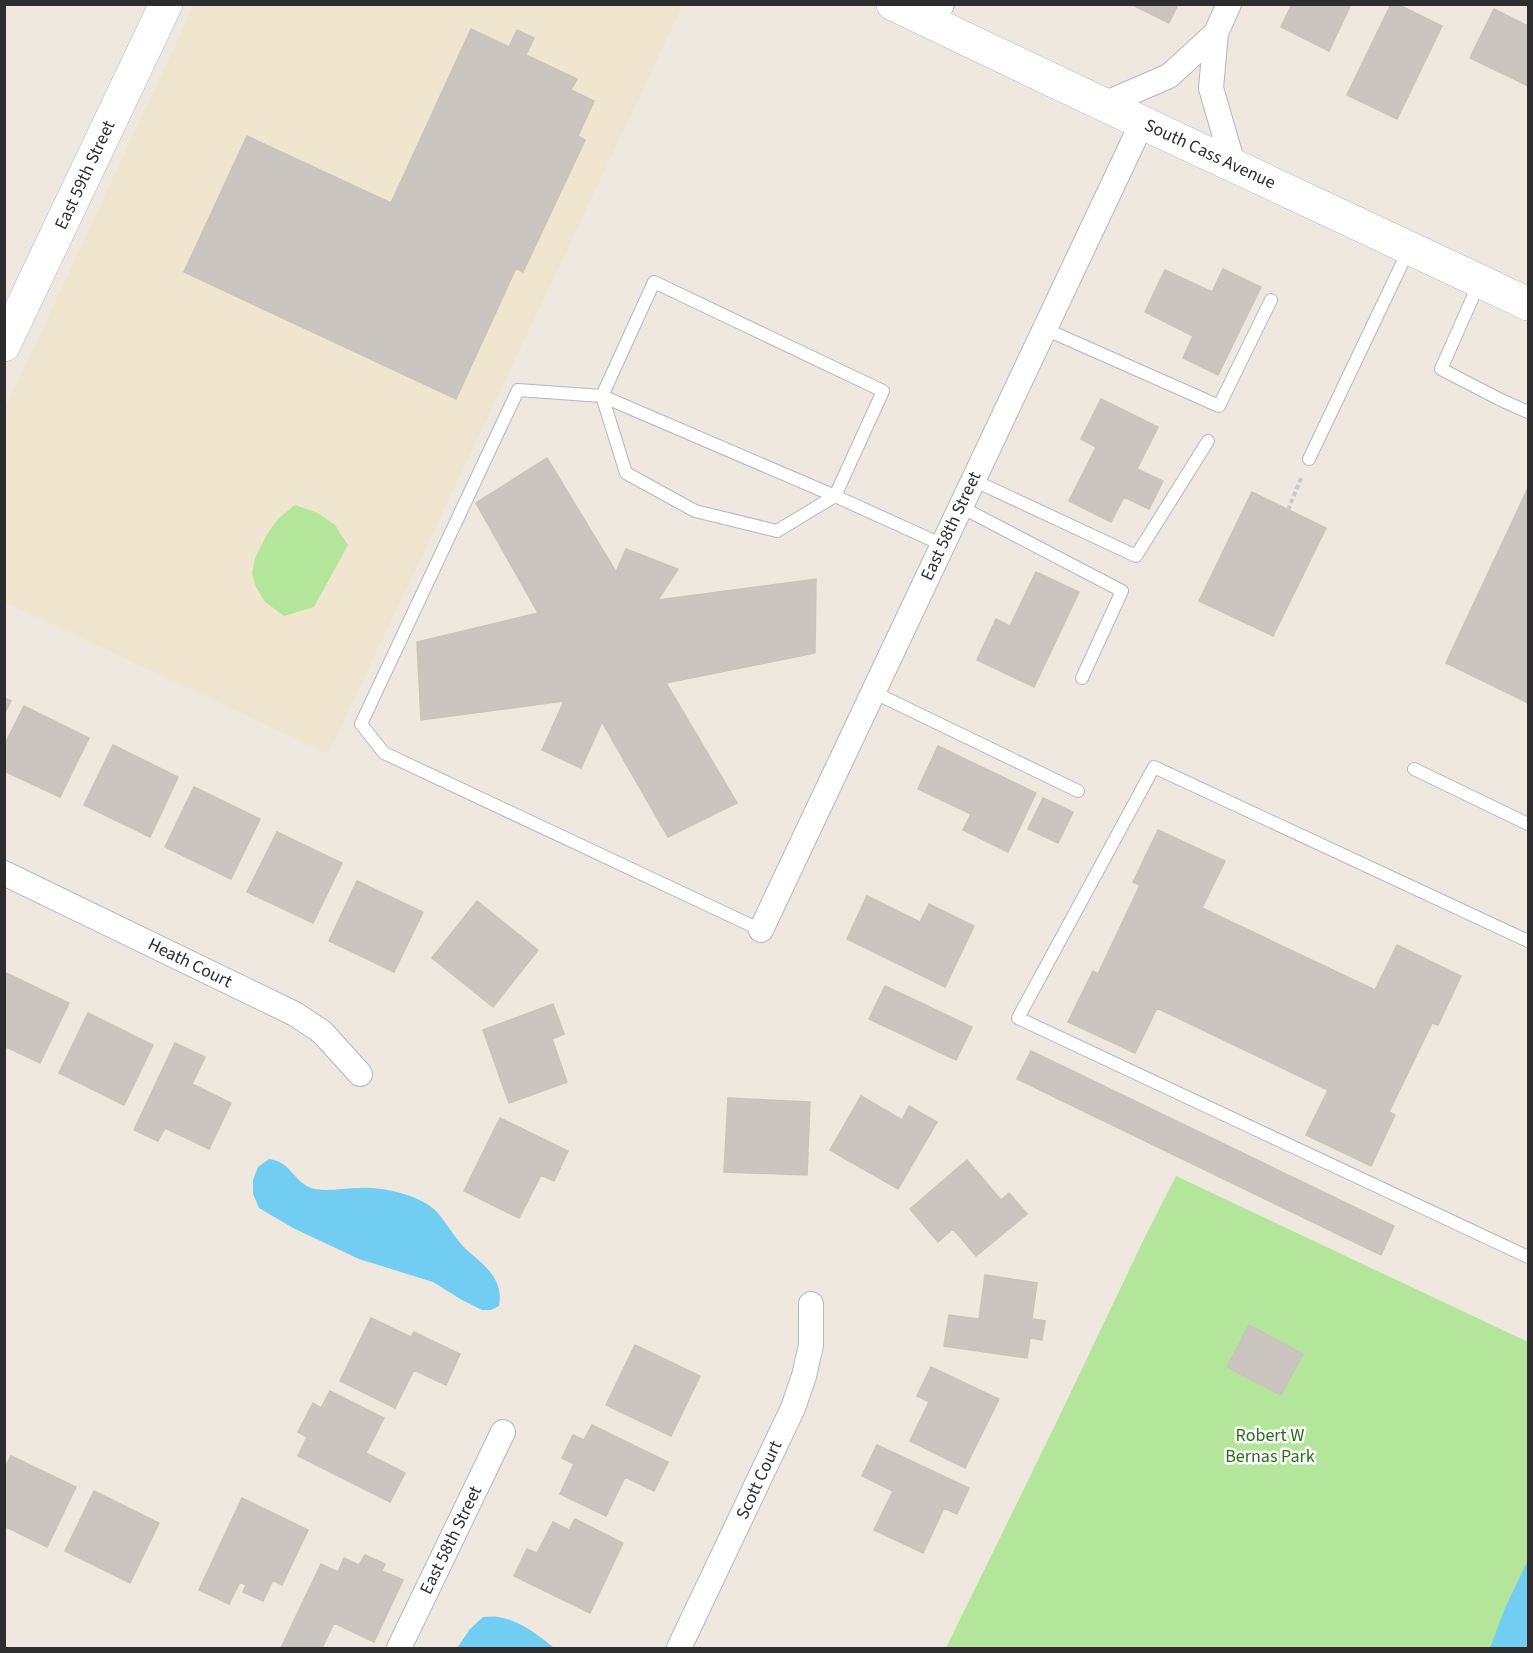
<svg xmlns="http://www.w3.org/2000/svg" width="1533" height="1653" font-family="'Source Sans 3',sans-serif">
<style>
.education{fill:#f0e6cf}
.green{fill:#b3e69b}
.water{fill:#71cdf2}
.building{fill:#cac5bf;stroke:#cac4b8;stroke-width:1.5}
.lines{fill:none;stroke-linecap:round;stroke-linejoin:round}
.lane-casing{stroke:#b3b5c1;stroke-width:14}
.street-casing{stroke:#b3b5c1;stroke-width:26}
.secondary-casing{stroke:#b3b5c1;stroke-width:34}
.path{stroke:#c8c8c8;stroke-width:4;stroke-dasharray:4.5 3;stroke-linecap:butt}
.lane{stroke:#fff;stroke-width:12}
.street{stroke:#fff;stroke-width:24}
.secondary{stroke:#fff;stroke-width:33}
.labels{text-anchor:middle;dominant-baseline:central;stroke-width:5;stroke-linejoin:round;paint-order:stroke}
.street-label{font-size:18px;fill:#2d2d2d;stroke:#fff}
.park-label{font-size:18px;fill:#296e19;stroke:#fff}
</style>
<rect width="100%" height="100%" fill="#efe8df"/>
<path class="education" d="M194,5H683L328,754L5,602V409Z"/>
<path class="green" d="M295,505L318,513L335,525L348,545L314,607L284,616L265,602L256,587L252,573L255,558L267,534L278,519Z
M1176,1176L1528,1342V1648H946L1059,1417L1142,1243Z"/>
<path class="water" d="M269,1159C291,1162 292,1179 309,1187C320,1193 346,1188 359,1188C381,1186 420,1195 436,1211C447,1223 455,1239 467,1250C485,1266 504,1279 499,1306L491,1310H482L462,1300L433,1282L359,1259L293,1228L259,1208L253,1194V1180L258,1167Z
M1528,1560V1648H1490L1505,1608Z
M483,1617C488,1617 493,1616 498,1617C519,1620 538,1635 554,1648H457L470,1629Z"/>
<path class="building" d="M1131,4H1178L1169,23Z
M1292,4H1351L1329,51L1281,27Z
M1391,4H1397L1442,26L1397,119L1347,95Z
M1494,9L1528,26V86L1470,58Z
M471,29L509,47L517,30L534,38L526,55L577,79L571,90L594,101L578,136L585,140L523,272L516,268L456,399L184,272L247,136L391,203Z
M1223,269L1261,287L1218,375L1183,358L1193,336L1145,312L1165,270L1212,292Z
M1101,399L1158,427L1137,469L1163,481L1149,509L1124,497L1111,522L1069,501L1096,447L1081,439Z
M547,458L616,572L626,549L678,569L658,600L816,579L815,653L666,683L737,803L668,837L602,722L581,768L542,750L564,701L421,720L417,642L538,613L476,503Z
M1528,488V703L1446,663Z
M1252,492L1326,528L1273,636L1199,601Z
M1036,572L1079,592L1034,687L977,660L996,619L1010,626Z
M4,698L11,701L4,715Z
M24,706L89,738L60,797L4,771V746Z
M113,745L178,777L150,837L84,805Z
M938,746L1036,793L1008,852L963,830L971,814L918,789Z
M194,787L260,819L231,879L165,847Z
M1043,798L1073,812L1058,843L1028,829Z
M1158,830L1225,861L1202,908L1375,990L1397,945L1461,976L1438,1025L1432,1023L1389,1112L1395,1115L1371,1166L1306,1135L1328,1090L1157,1008L1135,1053L1068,1022L1093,971L1098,974L1140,885L1133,882Z
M277,832L342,863L313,923L247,892Z
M357,881L423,912L394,972L329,941Z
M867,896L920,922L929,904L974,926L945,987L847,939Z
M477,901L538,950L493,1007L432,958Z
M4,972L69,1003L40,1063L4,1046Z
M885,986L972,1027L956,1060L869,1019Z
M553,1004L564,1034L552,1039L567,1082L509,1103L483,1030Z
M88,1013L153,1045L124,1105L59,1073Z
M175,1043L205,1057L192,1084L231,1103L209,1149L165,1128L158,1141L134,1130Z
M1031,1051L1394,1226L1381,1255L1017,1079Z
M861,1096L902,1120L909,1106L937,1122L898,1189L830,1150Z
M728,1098L810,1102L807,1175L724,1172Z
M500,1118L568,1151L554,1181L541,1175L519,1218L464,1191Z
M967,1160L1001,1200L1009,1193L1027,1214L976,1256L953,1229L938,1242L910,1209Z
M985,1275L1037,1283L1032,1319L1045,1321L1042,1340L1030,1338L1027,1358L944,1346L949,1315L979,1319Z
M371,1318L411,1337L414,1332L460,1354L446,1385L414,1370L395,1408L340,1381Z
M1249,1325L1303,1354L1281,1395L1227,1367Z
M635,1345L700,1376L671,1436L606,1405Z
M931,1367L999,1399L965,1468L910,1441L929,1402L917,1396Z
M330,1391L384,1418L366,1453L405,1473L390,1502L298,1456L307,1437L298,1432L313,1403L321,1408Z
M592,1425L668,1462L654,1491L625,1477L606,1516L560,1494L574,1464L562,1458L573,1435L584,1440Z
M877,1445L969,1488L957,1514L944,1508L923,1553L874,1530L893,1491L862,1476Z
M11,1456L76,1487L47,1547L4,1526V1469Z
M94,1491L159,1523L130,1583L65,1551Z
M242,1498L308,1530L282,1585L273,1580L263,1601L243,1592L246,1585L240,1582L229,1604L199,1590Z
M575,1519L623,1543L590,1613L514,1576L527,1549L537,1553L553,1522L569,1530Z
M365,1555L385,1564L382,1571L403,1580L374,1642L334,1623L322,1648H281L321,1564L338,1572L344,1558L359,1565Z"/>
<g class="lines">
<g class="lane-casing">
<path id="lane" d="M1480,281L1441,369L1501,400L1528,412
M1045,329L1219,406L1271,300
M1309,459L1409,249
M973,480L1136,556L1208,441
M835,496L777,531L695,511L626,473L602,396L654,282L883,391L835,496L943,545
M961,507L1122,591L1082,678
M873,692L1078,791
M1414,769L1528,824
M761,930L384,753L361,724L518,390L602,396L835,496
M1528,941L1154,767L1018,1018L1528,1257"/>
</g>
<g class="street-casing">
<path id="street" d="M1229,4L1216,33L1211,88L1233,164
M933,24L942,4
M1102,105L1169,76L1216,33
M4,873L295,1014L322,1032L360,1074
M761,930L1142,123
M399,1648L503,1432
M679,1648L793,1408L804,1376L811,1345V1304"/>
</g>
<g class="secondary-casing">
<path id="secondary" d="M893,4C1104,106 1317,204 1528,304
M4,345L166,4"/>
</g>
<path class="path" d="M1288,510L1302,476"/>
<use href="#lane" class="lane"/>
<use href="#street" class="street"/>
<use href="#secondary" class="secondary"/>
</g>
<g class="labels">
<g class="street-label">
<text transform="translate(1210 154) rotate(25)">South Cass Avenue</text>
<text transform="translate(85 175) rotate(-65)">East 59th Street</text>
<text transform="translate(951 526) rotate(-65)">East 58th Street</text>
<text transform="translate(190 963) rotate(26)">Heath Court</text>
<text transform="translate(759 1480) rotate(-65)">Scott Court</text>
<text transform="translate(451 1540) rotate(-64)">East 58th Street</text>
</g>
<g class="park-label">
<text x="1270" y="1435">Robert W<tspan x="1270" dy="21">Bernas Park</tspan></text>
</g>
</g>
<rect width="1533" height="1653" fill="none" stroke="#2d2d2d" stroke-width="12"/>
</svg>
